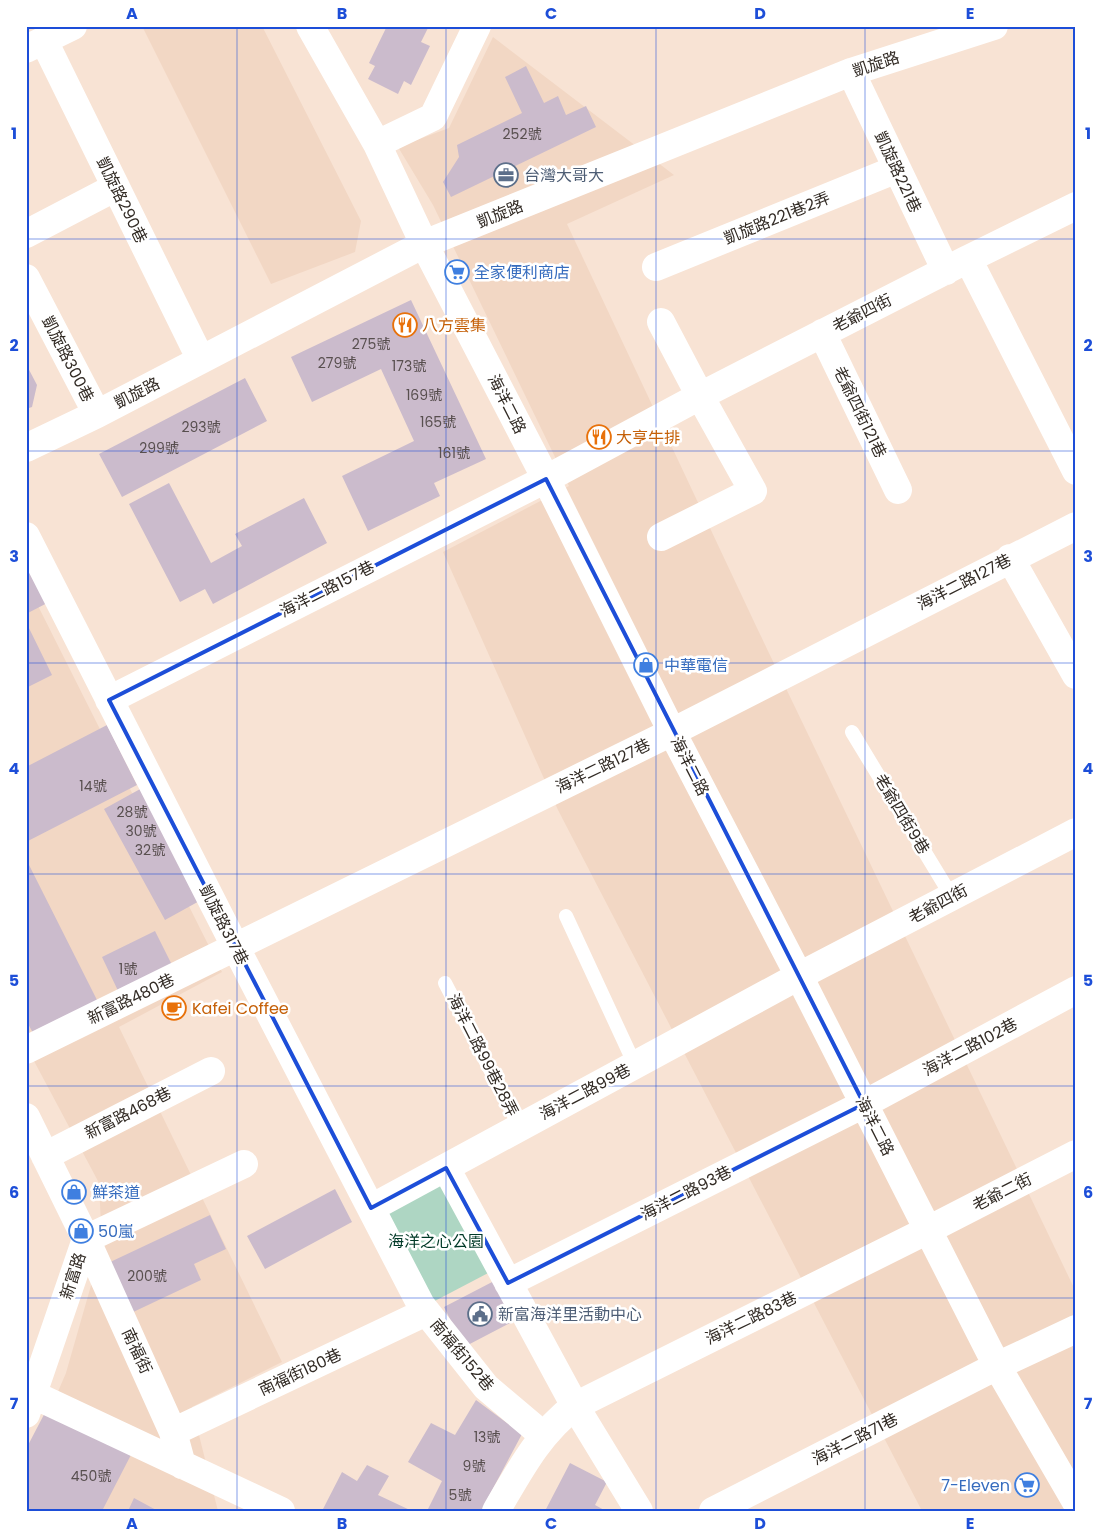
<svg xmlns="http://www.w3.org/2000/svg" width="1102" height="1537" font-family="Poppins,'Noto Sans TC',sans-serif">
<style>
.built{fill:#f2d7c4}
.green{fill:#aed6c3}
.building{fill:#cbbbcc}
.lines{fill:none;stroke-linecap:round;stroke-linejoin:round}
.service{stroke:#fff;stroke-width:14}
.minor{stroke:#fff;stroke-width:28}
.marked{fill:none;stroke:#1d4ed8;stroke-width:4;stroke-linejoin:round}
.grid{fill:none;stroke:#1d4ed8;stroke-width:1;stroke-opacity:0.55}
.labels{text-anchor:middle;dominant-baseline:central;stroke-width:5;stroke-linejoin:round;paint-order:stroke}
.number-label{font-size:14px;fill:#584f4f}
.street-label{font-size:16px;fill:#322b25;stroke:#fff}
.service-label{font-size:16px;fill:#4e5e75;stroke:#fff;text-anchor:start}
.shop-label{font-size:16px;fill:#366cbe;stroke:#fff;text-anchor:start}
.food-label{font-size:16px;fill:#c56008;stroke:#fff;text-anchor:start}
.park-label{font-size:16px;fill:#003927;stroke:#fff}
.neatline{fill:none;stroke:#1d4ed8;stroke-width:2}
.grid-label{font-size:16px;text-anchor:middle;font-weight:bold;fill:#1d4ed8}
</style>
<rect width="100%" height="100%" fill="#f8e3d4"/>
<path class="built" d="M142,26H262L361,221L355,252L271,284Z
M493,37L674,175L567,224L757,628L1076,1292V1511H922L558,810L443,552L569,486L433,205L398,147L449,128Z
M26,582L222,972L119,1027L282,1362L192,1407L218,1511H26V1466L66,1373L102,1247L99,1183L26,1046Z"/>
<path class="green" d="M444,1179L492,1271L429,1304L381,1212Z"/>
<path class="building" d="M387,26L397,29L399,26H429L421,42L430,46L411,85L404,81L398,94L368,79L375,66L369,63Z
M526,66L544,103L558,96L566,115L586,106L596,127L451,197L443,182L459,157L457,145L522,113L505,77Z
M411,300L486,459L434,483L440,496L368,531L342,476L414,441L381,369L312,402L291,357Z
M26,364L37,385L32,407L26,409Z
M245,378L267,421L122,497L99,454Z
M169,483L211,563L242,546L235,534L304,498L327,543L213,604L205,589L180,602L129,504Z
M26,545L53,600L26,614Z
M26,622L52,675L26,688Z
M107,725L137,785L26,842V767Z
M142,788L203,899L165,920L104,809Z
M26,859L97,1000L33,1033L26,1020Z
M155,931L174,969L120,995L102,957Z
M335,1189L352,1222L265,1269L247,1236Z
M210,1215L226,1249L194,1264L201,1280L129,1314L106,1264Z
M496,1280L516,1320L464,1347L444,1307Z
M476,1400L522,1434L481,1511H427L442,1481L408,1462L431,1423L455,1435Z
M49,1405L134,1449L102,1511H26V1449Z
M570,1463L607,1482L595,1505L606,1511H545Z
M367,1465L389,1476L378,1495L412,1511H322L342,1472L357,1481Z
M134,1498L158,1511H128Z"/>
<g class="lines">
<path class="service" d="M852,732L952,897
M566,916L635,1065
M445,983L520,1127"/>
<path class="minor" d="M310,26L377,144L424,244L546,479L672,732L799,976L997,1366L1076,1502
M44,41L201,360
M26,49L73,26
M851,72L946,271
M377,144L433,117L477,26
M26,234L116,187
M968,259L1076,206
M656,267L897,169
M26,278L97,414
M661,322L700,396L753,491L661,537
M822,333L898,490
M26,448L97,414L424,244L851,72L994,26
M26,536L236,948L421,1305L486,1387L544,1436
M1010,558L1076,675
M109,700L546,479L700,396L968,259L1076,471
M26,1050L672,732L1076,526
M26,1117L86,1239L173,1432L182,1465
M45,1156L211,1071
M446,1168L575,1406L639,1511
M371,1208L799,976L1076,832
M86,1239L244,1164
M508,1283L864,1104L1076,990
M34,1395L281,1511
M26,1414L86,1239
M173,1432L426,1312
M496,1511C519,1472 538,1434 575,1406L928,1230L1076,1154
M713,1511L997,1366L1076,1329"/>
</g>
<path class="marked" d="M546,479L864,1104L508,1283L446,1168L371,1208L109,700Z"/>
<path class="grid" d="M237,26V1511M446,26V1511M656,26V1511M865,26V1511M26,239H1076M26,451H1076M26,663H1076M26,874H1076M26,1086H1076M26,1298H1076"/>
<defs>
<g id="office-ring" transform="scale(1.25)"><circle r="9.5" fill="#fff" stroke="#5c6f8a" stroke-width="1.5"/><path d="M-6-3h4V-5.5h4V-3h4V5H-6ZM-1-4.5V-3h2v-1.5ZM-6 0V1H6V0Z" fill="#5c6f8a"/></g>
<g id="supermarket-ring" transform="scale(1.25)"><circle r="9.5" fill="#fff" stroke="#3f7fe0" stroke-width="1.5"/><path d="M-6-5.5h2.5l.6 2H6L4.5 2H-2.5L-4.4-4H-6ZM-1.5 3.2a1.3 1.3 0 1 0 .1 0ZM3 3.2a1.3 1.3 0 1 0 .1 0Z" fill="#3f7fe0"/></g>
<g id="restaurant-ring" transform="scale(1.25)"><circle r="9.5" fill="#fff" stroke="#e8710a" stroke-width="1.5"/><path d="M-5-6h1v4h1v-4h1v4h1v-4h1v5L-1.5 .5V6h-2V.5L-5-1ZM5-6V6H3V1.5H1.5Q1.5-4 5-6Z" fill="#e8710a"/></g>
<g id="shop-ring" transform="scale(1.25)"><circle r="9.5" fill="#fff" stroke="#3f7fe0" stroke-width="1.5"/><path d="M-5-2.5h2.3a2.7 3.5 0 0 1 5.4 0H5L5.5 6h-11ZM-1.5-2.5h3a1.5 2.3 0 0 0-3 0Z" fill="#3f7fe0"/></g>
<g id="cafe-ring" transform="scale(1.25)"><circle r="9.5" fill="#fff" stroke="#e8710a" stroke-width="1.5"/><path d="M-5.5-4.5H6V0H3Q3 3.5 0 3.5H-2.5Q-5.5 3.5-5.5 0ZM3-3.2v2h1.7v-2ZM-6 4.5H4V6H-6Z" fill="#e8710a"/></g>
<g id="civic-ring" transform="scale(1.25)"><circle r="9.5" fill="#fff" stroke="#5c6f8a" stroke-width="1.5"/><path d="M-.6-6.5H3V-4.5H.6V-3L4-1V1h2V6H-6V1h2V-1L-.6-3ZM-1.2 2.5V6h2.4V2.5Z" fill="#5c6f8a"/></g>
</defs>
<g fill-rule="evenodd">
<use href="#office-ring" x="506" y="175"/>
<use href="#supermarket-ring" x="457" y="272"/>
<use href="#restaurant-ring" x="405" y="325"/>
<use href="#restaurant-ring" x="599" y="437"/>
<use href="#shop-ring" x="646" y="665"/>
<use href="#cafe-ring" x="174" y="1008"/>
<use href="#shop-ring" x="74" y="1192"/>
<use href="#shop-ring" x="81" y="1231"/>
<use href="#civic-ring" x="480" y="1314"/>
<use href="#supermarket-ring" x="1027" y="1485"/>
</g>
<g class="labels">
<g class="number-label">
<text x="522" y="134">252號</text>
<text x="371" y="344">275號</text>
<text x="337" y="363">279號</text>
<text x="409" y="366">173號</text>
<text x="424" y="395">169號</text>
<text x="438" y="422">165號</text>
<text x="201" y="427">293號</text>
<text x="159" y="448">299號</text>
<text x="454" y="453">161號</text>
<text x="93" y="786">14號</text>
<text x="132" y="812">28號</text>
<text x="141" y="831">30號</text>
<text x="150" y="850">32號</text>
<text x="128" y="969">1號</text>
<text x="147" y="1276">200號</text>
<text x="487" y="1437">13號</text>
<text x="474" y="1466">9號</text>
<text x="91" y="1476">450號</text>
<text x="460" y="1495">5號</text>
</g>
<g class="street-label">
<text transform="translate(876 64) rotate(-18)">凱旋路</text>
<text transform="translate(898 172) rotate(65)">凱旋路221巷</text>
<text transform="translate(122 200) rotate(64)">凱旋路290巷</text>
<text transform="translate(500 214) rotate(-22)">凱旋路</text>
<text transform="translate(777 218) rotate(-22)">凱旋路221巷2弄</text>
<text transform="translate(862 313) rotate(-27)">老爺四街</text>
<text transform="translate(68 359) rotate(63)">凱旋路300巷</text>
<text transform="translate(137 393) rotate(-27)">凱旋路</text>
<text transform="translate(507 404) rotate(63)">海洋二路</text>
<text transform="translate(860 412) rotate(64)">老爺四街121巷</text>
<text transform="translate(964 582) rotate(-27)">海洋二路127巷</text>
<text transform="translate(327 589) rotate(-27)">海洋二路157巷</text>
<text transform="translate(603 766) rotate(-26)">海洋二路127巷</text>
<text transform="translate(690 766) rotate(63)">海洋二路</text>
<text transform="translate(902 814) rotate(59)">老爺四街9巷</text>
<text transform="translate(938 904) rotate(-28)">老爺四街</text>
<text transform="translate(224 925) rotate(63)">凱旋路317巷</text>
<text transform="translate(131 999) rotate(-26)">新富路480巷</text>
<text transform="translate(970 1047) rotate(-28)">海洋二路102巷</text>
<text transform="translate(483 1055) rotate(63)">海洋二路99巷28弄</text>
<text transform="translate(585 1092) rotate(-28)">海洋二路99巷</text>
<text transform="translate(128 1113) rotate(-27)">新富路468巷</text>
<text transform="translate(875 1126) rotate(63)">海洋二路</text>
<text transform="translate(1002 1192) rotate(-27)">老爺二街</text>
<text transform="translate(686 1193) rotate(-27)">海洋二路93巷</text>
<text transform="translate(73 1276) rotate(-72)">新富路</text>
<text transform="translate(751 1318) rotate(-26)">海洋二路83巷</text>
<text transform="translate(137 1351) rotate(65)">南福街</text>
<text transform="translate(462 1355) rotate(50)">南福街152巷</text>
<text transform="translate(300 1372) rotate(-25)">南福街180巷</text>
<text transform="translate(855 1439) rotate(-27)">海洋二路71巷</text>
</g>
<g class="service-label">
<text x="524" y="175">台灣大哥大</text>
<text x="498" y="1314">新富海洋里活動中心</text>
</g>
<g class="shop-label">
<text x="474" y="272">全家便利商店</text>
<text x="664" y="665">中華電信</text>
<text x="92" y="1192">鮮茶道</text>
<text x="98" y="1231">50嵐</text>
<text x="1010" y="1485" text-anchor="end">7-Eleven</text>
</g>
<g class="food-label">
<text x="422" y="325">八方雲集</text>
<text x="616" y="437">大亨牛排</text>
<text x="192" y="1008">Kafei Coffee</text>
</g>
<g class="park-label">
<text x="436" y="1241">海洋之心公園</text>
</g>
</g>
<rect width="1102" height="1537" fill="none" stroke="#ffffff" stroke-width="55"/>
<rect x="28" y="28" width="1046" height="1482" class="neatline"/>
<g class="grid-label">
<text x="132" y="19">A</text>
<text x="342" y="19">B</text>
<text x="551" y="19">C</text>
<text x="760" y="19">D</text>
<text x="970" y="19">E</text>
<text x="14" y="139">1</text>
<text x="1088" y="139">1</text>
<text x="14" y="351">2</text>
<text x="1088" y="351">2</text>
<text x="14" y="562">3</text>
<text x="1088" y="562">3</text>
<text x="14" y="774">4</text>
<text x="1088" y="774">4</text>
<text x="14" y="986">5</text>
<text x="1088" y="986">5</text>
<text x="14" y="1198">6</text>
<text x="1088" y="1198">6</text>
<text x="14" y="1409">7</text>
<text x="1088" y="1409">7</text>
<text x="132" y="1529">A</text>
<text x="342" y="1529">B</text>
<text x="551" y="1529">C</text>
<text x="760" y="1529">D</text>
<text x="970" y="1529">E</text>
</g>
</svg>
